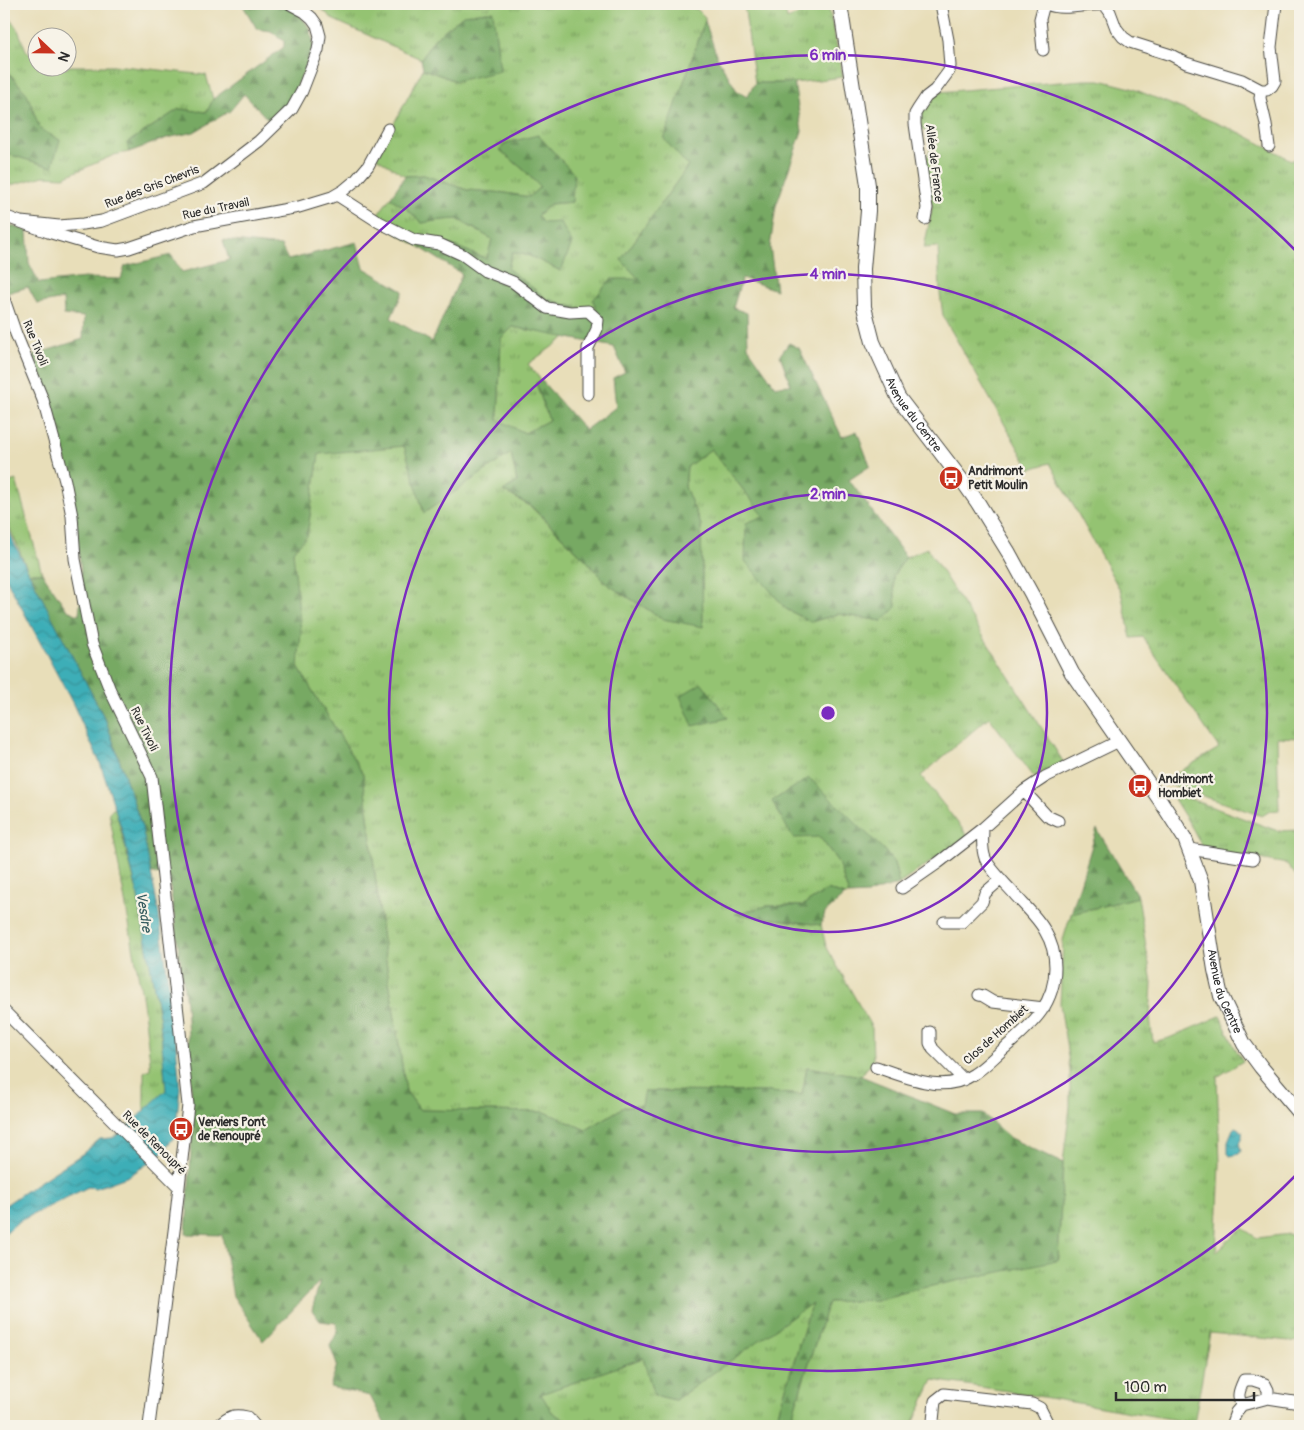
<svg xmlns="http://www.w3.org/2000/svg" width="1304" height="1430" font-family="Pangolin,sans-serif">
<style>
.grass{fill:url(#grass-tufts);stroke:#60774e}
.forest{fill:url(#forest-firs);stroke:#516a48;fill-rule:evenodd}
.water{fill:url(#water-waves);stroke:#346c71}
.lines{fill:none;stroke-linecap:round;stroke-linejoin:round}
.minor-casing{stroke:#474640;stroke-width:13}
.tertiary-casing{stroke:#474640;stroke-width:16}
.minor{stroke:#fff;stroke-width:11}
.tertiary{stroke:#fff;stroke-width:14}
.ring{fill:none;stroke:#7b2cbf;stroke-width:2.5}
.labels{text-anchor:middle;dominant-baseline:central;stroke-width:4.5;stroke-linejoin:round;paint-order:stroke}
.street-label{font-size:12px;fill:#2b2b2b;stroke:#f7f3e8}
.poi-label{font-size:12px;font-weight:bold;fill:#2b2b2b;stroke:#f7f3e8;text-anchor:start}
.water-label{font-size:14px;font-style:italic;fill:#32595c;stroke:#f7f3e8}
.centre{fill:#7b2cbf;stroke:#f7f3e8;stroke-width:2.5}
.ring-label{font-size:15px;text-anchor:middle;font-weight:bold;fill:#7b2cbf;stroke:#f7f3e8;stroke-width:4.5;stroke-linejoin:round;paint-order:stroke}
</style>
<defs>
<pattern id="grass-tufts" width="24" height="20" patternUnits="userSpaceOnUse" patternTransform="scale(1.25)"><rect width="24" height="20" fill="#94c372"/><path d="M3 7l-1-3M5 7V3M7 7l1-3M15 17l-1-3M17 17v-4M19 17l1-3" fill="none" stroke="#799f5e"/></pattern>
<pattern id="forest-firs" width="22" height="20" patternUnits="userSpaceOnUse" patternTransform="scale(1.25)"><rect width="22" height="20" fill="#77a964"/><path d="M5 1l3.5 6h-7zM16 11l3.5 6h-7z" fill="#628a53"/></pattern>
<pattern id="water-waves" width="16" height="10" patternUnits="userSpaceOnUse" patternTransform="scale(1.25)"><rect width="16" height="10" fill="#3eaeb7"/><path d="M0 5q4-4 8 0t8 0" fill="none" stroke="#348e95"/></pattern>
</defs>
<rect width="100%" height="100%" fill="#f7f3e8"/>
<filter id="ink" filterUnits="userSpaceOnUse"><feTurbulence type="fractalNoise" baseFrequency=".02" numOctaves="2"/><feDisplacementMap in="SourceGraphic" scale="10" xChannelSelector="R" yChannelSelector="G"/><feConvolveMatrix kernelMatrix="1 2 1 2 8 2 1 2 1" color-interpolation-filters="sRGB"/></filter>
<filter id="wash" filterUnits="userSpaceOnUse"><feTurbulence type="fractalNoise" baseFrequency=".0096" numOctaves="4" result="noise"/><feDisplacementMap in="SourceGraphic" scale="20" xChannelSelector="R" yChannelSelector="G"/><feGaussianBlur stdDeviation="1.12" result="paint"/><feColorMatrix in="noise" values="0 0 0 0 0 0 0 0 0 0 0 0 0 0 0 0 0 1.4 0 .05"/><feComposite in="paint" operator="in"/></filter>
<g filter="url(#wash)">
<rect width="100%" height="100%" fill="#e8deb9"/>
<path class="grass" d="M316,4H647L661,8L683,5L697,9L705,17V21L687,73L688,166L621,260L640,279L599,314L547,299L508,269L512,252L530,256L561,271L542,223L537,215L550,204L572,202L500,150L525,171L540,187L529,197L505,193L467,190L424,175L405,176L376,157L423,69L456,81L435,38L421,59L334,20Z
M744,4H784L787,19L828,4L843,77L794,83H755Z
M4,9L18,30L26,50L37,63L38,68H68V66H123L206,75L213,99L207,112L179,109L127,143L129,152L114,155L64,177L44,176L4,187V153L52,167L27,94L4,67Z
M1084,80H1100L1131,88L1241,133L1291,160L1300,159V738L1277,737L1279,810L1270,811L1262,816L1162,782L1219,748L1143,637L1131,638L1121,592L1050,463L1030,469L943,316L940,293L938,247L924,248L932,209L926,158L930,150L938,143V138C927,135 923,131 918,120L923,107L939,92Z
M390,198L406,208L422,223L442,220L457,219L492,239L487,259L431,237L421,248L374,220Z
M513,327L566,337L528,364L541,380L536,383L549,420L525,433L498,420L501,338Z
M405,446L424,513L511,453L517,482L503,491L530,506L588,562L607,584L663,619L703,626L701,525L685,487L687,467L711,449L764,516L786,609L811,622L838,614L882,621L896,606L893,576L906,557L927,548L1064,763L1034,777L989,717L921,776L968,836L899,884L894,863L820,837L838,862L849,895H845L827,890L802,906H767L737,914L821,925L826,946L872,1028L873,1060L861,1076L807,1067L802,1095L770,1092L645,1091L642,1105L624,1107L586,1130L545,1112L420,1110L406,1091L383,941L363,774L298,667L293,550L307,536L319,453Z
M16,480L42,573H29L4,515V484Z
M1171,794L1193,800L1278,831L1300,830V881L1287,864L1203,849L1194,831Z
M115,808L137,891L160,1021L166,1091L144,1112V1072L150,1069V1061L143,1002L109,812Z
M1138,897L1152,983L1150,1017L1153,1042L1169,1038L1220,1016L1236,1050L1243,1061L1217,1077L1220,1164L1216,1252L1242,1228L1257,1238L1289,1234L1300,1241V1342L1210,1333L1194,1423L1014,1392L933,1380L912,1426H789L828,1302L876,1300L917,1289L1058,1259L1063,1163L1070,1107V1070L1060,1004L1063,940L1071,914Z
M812,1302L774,1426H573L552,1412L540,1394L643,1358L654,1395L675,1400Z"/>
<path class="forest" d="M242,4H280L298,13L310,28L314,46L290,104L272,124L244,94L230,111L194,132L167,138L129,152L127,143L179,109L207,112L213,99L284,47V41L271,31L257,29Z
M493,11L500,71L456,81L423,69L421,59L435,38L463,15Z
M705,21L717,57L737,91L747,97L755,83H794L802,131L776,206L770,247L776,290L742,278L733,308L747,313L748,347L775,386L791,385L780,355L789,343L799,348L842,437L857,431L870,466L849,480L906,557L893,576L896,607L882,621L838,614L811,622L786,609L745,561L746,523L764,516L711,449L687,467L685,487L701,525L703,627L663,619L607,584L588,562L531,506L503,491L517,482L511,453L424,513L404,446L319,454L307,536L293,551L301,632L298,667L363,774L383,941L406,1091L420,1110L545,1112L586,1130L624,1107L642,1105L645,1091L770,1092L802,1095L807,1067L861,1076L955,1114H983L1010,1138L1063,1163L1058,1260L917,1289L876,1300L828,1302L789,1426H774L812,1303L675,1400L654,1395L643,1358L541,1394L552,1412L573,1426H386L370,1396L330,1387L337,1365L330,1346L338,1331L336,1323L320,1321L312,1310L320,1281L263,1341L233,1296L222,1235L186,1234L193,1120L186,1003L169,878L150,872L142,827L106,721L29,573H42L67,610L79,615L82,584L74,498L53,407L33,355L83,339L84,317L64,315L63,299L37,304L28,287L7,293L4,284V246L9,243L4,224L27,230L29,263L39,283L85,278L121,279L125,266L171,255L182,272L229,260L223,240L281,246L288,260L357,242L364,268L403,291L391,318L432,342L462,274L421,248L431,237L487,259L492,239L457,219L442,220L422,223L406,208L390,198L405,176L424,175L467,190L505,193L529,197L540,187L525,171L500,150L506,143L538,135L574,174L572,202L550,204L537,216L543,223L560,222L572,243L561,271L530,256L512,252L508,269L547,299L598,314L593,300L611,279H639L621,260L688,166L664,139ZM513,327L614,347L625,372L613,378L616,407L585,430L541,380L536,383L549,420L525,433L498,420L501,338Z
M4,67L27,94L40,129L60,140L52,167L4,153Z
M702,683L728,718L693,726L680,696Z
M809,778L884,850L894,863L899,884L867,894L849,895L838,862L820,837L793,838L772,801Z
M1097,829L1138,897L1071,914Z
M827,890L845,895L825,913L821,925L735,914L767,906H802Z"/>
<path class="water" d="M4,518L14,543L29,573L106,721L142,827L158,908L174,1021L180,1088L175,1136L158,1157L129,1176L96,1188L88,1187L18,1222L4,1234V1206L30,1188L82,1154L100,1139L112,1138L118,1135L166,1090L160,1021L137,891L121,827L100,763L72,702L4,575Z
M1236,1127C1246,1131 1242,1136 1239,1143L1241,1151L1239,1154L1230,1156L1228,1153V1141L1233,1129Z"/>
</g>
<g filter="url(#ink)">
<g class="lines">
<g class="minor-casing">
<path id="minor" d="M1046,4C1065,12 1085,3 1105,5L1110,12L1116,28L1123,37L1130,42L1171,55L1186,63L1242,80L1261,90
M1043,50L1040,19L1044,4
M1261,90H1267L1272,86L1275,81L1271,47L1276,4
M1261,90L1260,98L1266,124L1269,146
M337,195L379,222L414,240L439,244L463,255L485,271L513,282L547,308L570,312L588,311L598,320L597,329L588,348V394
M4,216L48,232L98,247L118,250L129,248L194,226L299,207L332,197L344,190L356,180L368,166L388,129
M925,219L927,208L915,124V114L918,109L926,97L935,90L949,71L950,66L948,40L941,4
M21,222L59,226L83,224L102,221L204,183L259,141L292,109L302,91L318,50L320,36L317,25L312,18L305,12L290,4
M4,299L16,334L43,400L65,481L72,516L75,559L92,644L110,690L152,777L188,1105L175,1223L149,1426
M1024,791L1047,816L1058,821
M1189,849L1253,859
M902,888L938,863L983,828
M944,922H962L982,902L985,893L1001,879
M979,995L983,996L993,1002L1044,1008
M4,1011L178,1186
M930,1032V1043L933,1049L964,1080
M876,1067C907,1077 943,1095 974,1074C985,1067 995,1056 1006,1047C1032,1024 1055,1005 1055,967C1055,955 1051,941 1045,931C1039,919 1025,906 1016,896C1008,886 989,869 985,858C981,848 983,838 983,828L1024,791L1045,777L1119,741
M1268,1398V1390L1265,1384L1253,1380H1244C1240,1389 1236,1396 1242,1405L1268,1398L1300,1403
M218,1426C229,1416 233,1414 247,1417L255,1426
M937,1426L933,1421L935,1401L944,1394L1032,1404L1040,1408L1049,1426
M1231,1426L1236,1412L1242,1405"/>
</g>
<g class="tertiary-casing">
<g id="tertiary">
<path id="s1" d="M840,4L868,185V211L863,269L864,307L873,342L898,397L964,483L978,503L1009,553L1032,595L1072,673L1160,800L1185,839L1201,881L1215,970L1221,996L1244,1044L1261,1067L1300,1113"/>
</g>
</g>
<use href="#minor" class="minor"/>
<use href="#tertiary" class="tertiary"/>
</g>
</g>
<g class="ring">
<circle cx="828" cy="713" r="219"/>
<circle cx="828" cy="713" r="439"/>
<path d="M1297 1174A658 658 0 1 1 1297 252"/>
</g>
<defs>
<g id="bus-disc" transform="scale(1.25)"><circle r="9.5" fill="#c8321e" stroke="#f7f3e8"/><path d="M-5-6H5V4H4V6H2V4H-2V6H-4V4H-5ZM-3.5-4V0h7V-4ZM-3.5 1.2v1.5H-2V1.2ZM2 1.2v1.5H3.5V1.2Z" fill="#fff"/></g>
</defs>
<g fill-rule="evenodd">
<use href="#bus-disc" x="951" y="478"/>
<use href="#bus-disc" x="1140" y="786"/>
<use href="#bus-disc" x="181" y="1129"/>
</g>
<g class="labels">
<g class="street-label">
<text transform="translate(934 163) rotate(83)">Allée de France</text>
<text transform="translate(152 187) rotate(-21)">Rue des Gris Chevris</text>
<text transform="translate(216 209) rotate(-12)">Rue du Travail</text>
<text transform="translate(35 343) rotate(68)">Rue Tivoli</text>
<text stroke="none"><textPath href="#s1" startOffset="425">Avenue du Centre</textPath></text>
<text transform="translate(144 729) rotate(64)">Rue Tivoli</text>
<text stroke="none"><textPath href="#s1" startOffset="1088">Avenue du Centre</textPath></text>
<text transform="translate(996 1035) rotate(-42)">Clos de Hombiet</text>
<text transform="translate(154 1143) rotate(45)">Rue de Renoupré</text>
</g>
<g class="poi-label">
<text x="968" y="471">Andrimont<tspan x="968" dy="14">Petit Moulin</tspan></text>
<text x="1158" y="779">Andrimont<tspan x="1158" dy="14">Hombiet</tspan></text>
<text x="198" y="1122">Verviers Pont<tspan x="198" dy="14">de Renoupré</tspan></text>
</g>
<g class="water-label">
<text transform="translate(144 912) rotate(81)">Vesdre</text>
</g>
</g>
<circle cx="828" cy="713" r="8" class="centre"/>
<g class="ring-label">
<text x="828" y="60">6 min</text>
<text x="828" y="279">4 min</text>
<text x="828" y="499">2 min</text>
</g>
<rect width="1304" height="1430" fill="none" stroke="#f7f3e8" stroke-width="20"/>
<g transform="translate(52 52) rotate(112)"><circle r="24" fill="#f7f3e8" stroke="#a5a39c"/>
<path d="M0-4L9 19L0 12L-9 19Z" fill="#c8321e"/>
<text y="-8" font-size="14" font-weight="bold" text-anchor="middle" fill="#2b2b2b">N</text>
</g>
<path d="M1116 1392v8h138v-8" fill="none" stroke="#2b2b2b" stroke-width="2.5"/>
<text x="1124" y="1392" font-size="15" fill="#2b2b2b" stroke="#f7f3e8" stroke-width="4" paint-order="stroke">100 m</text>
</svg>
